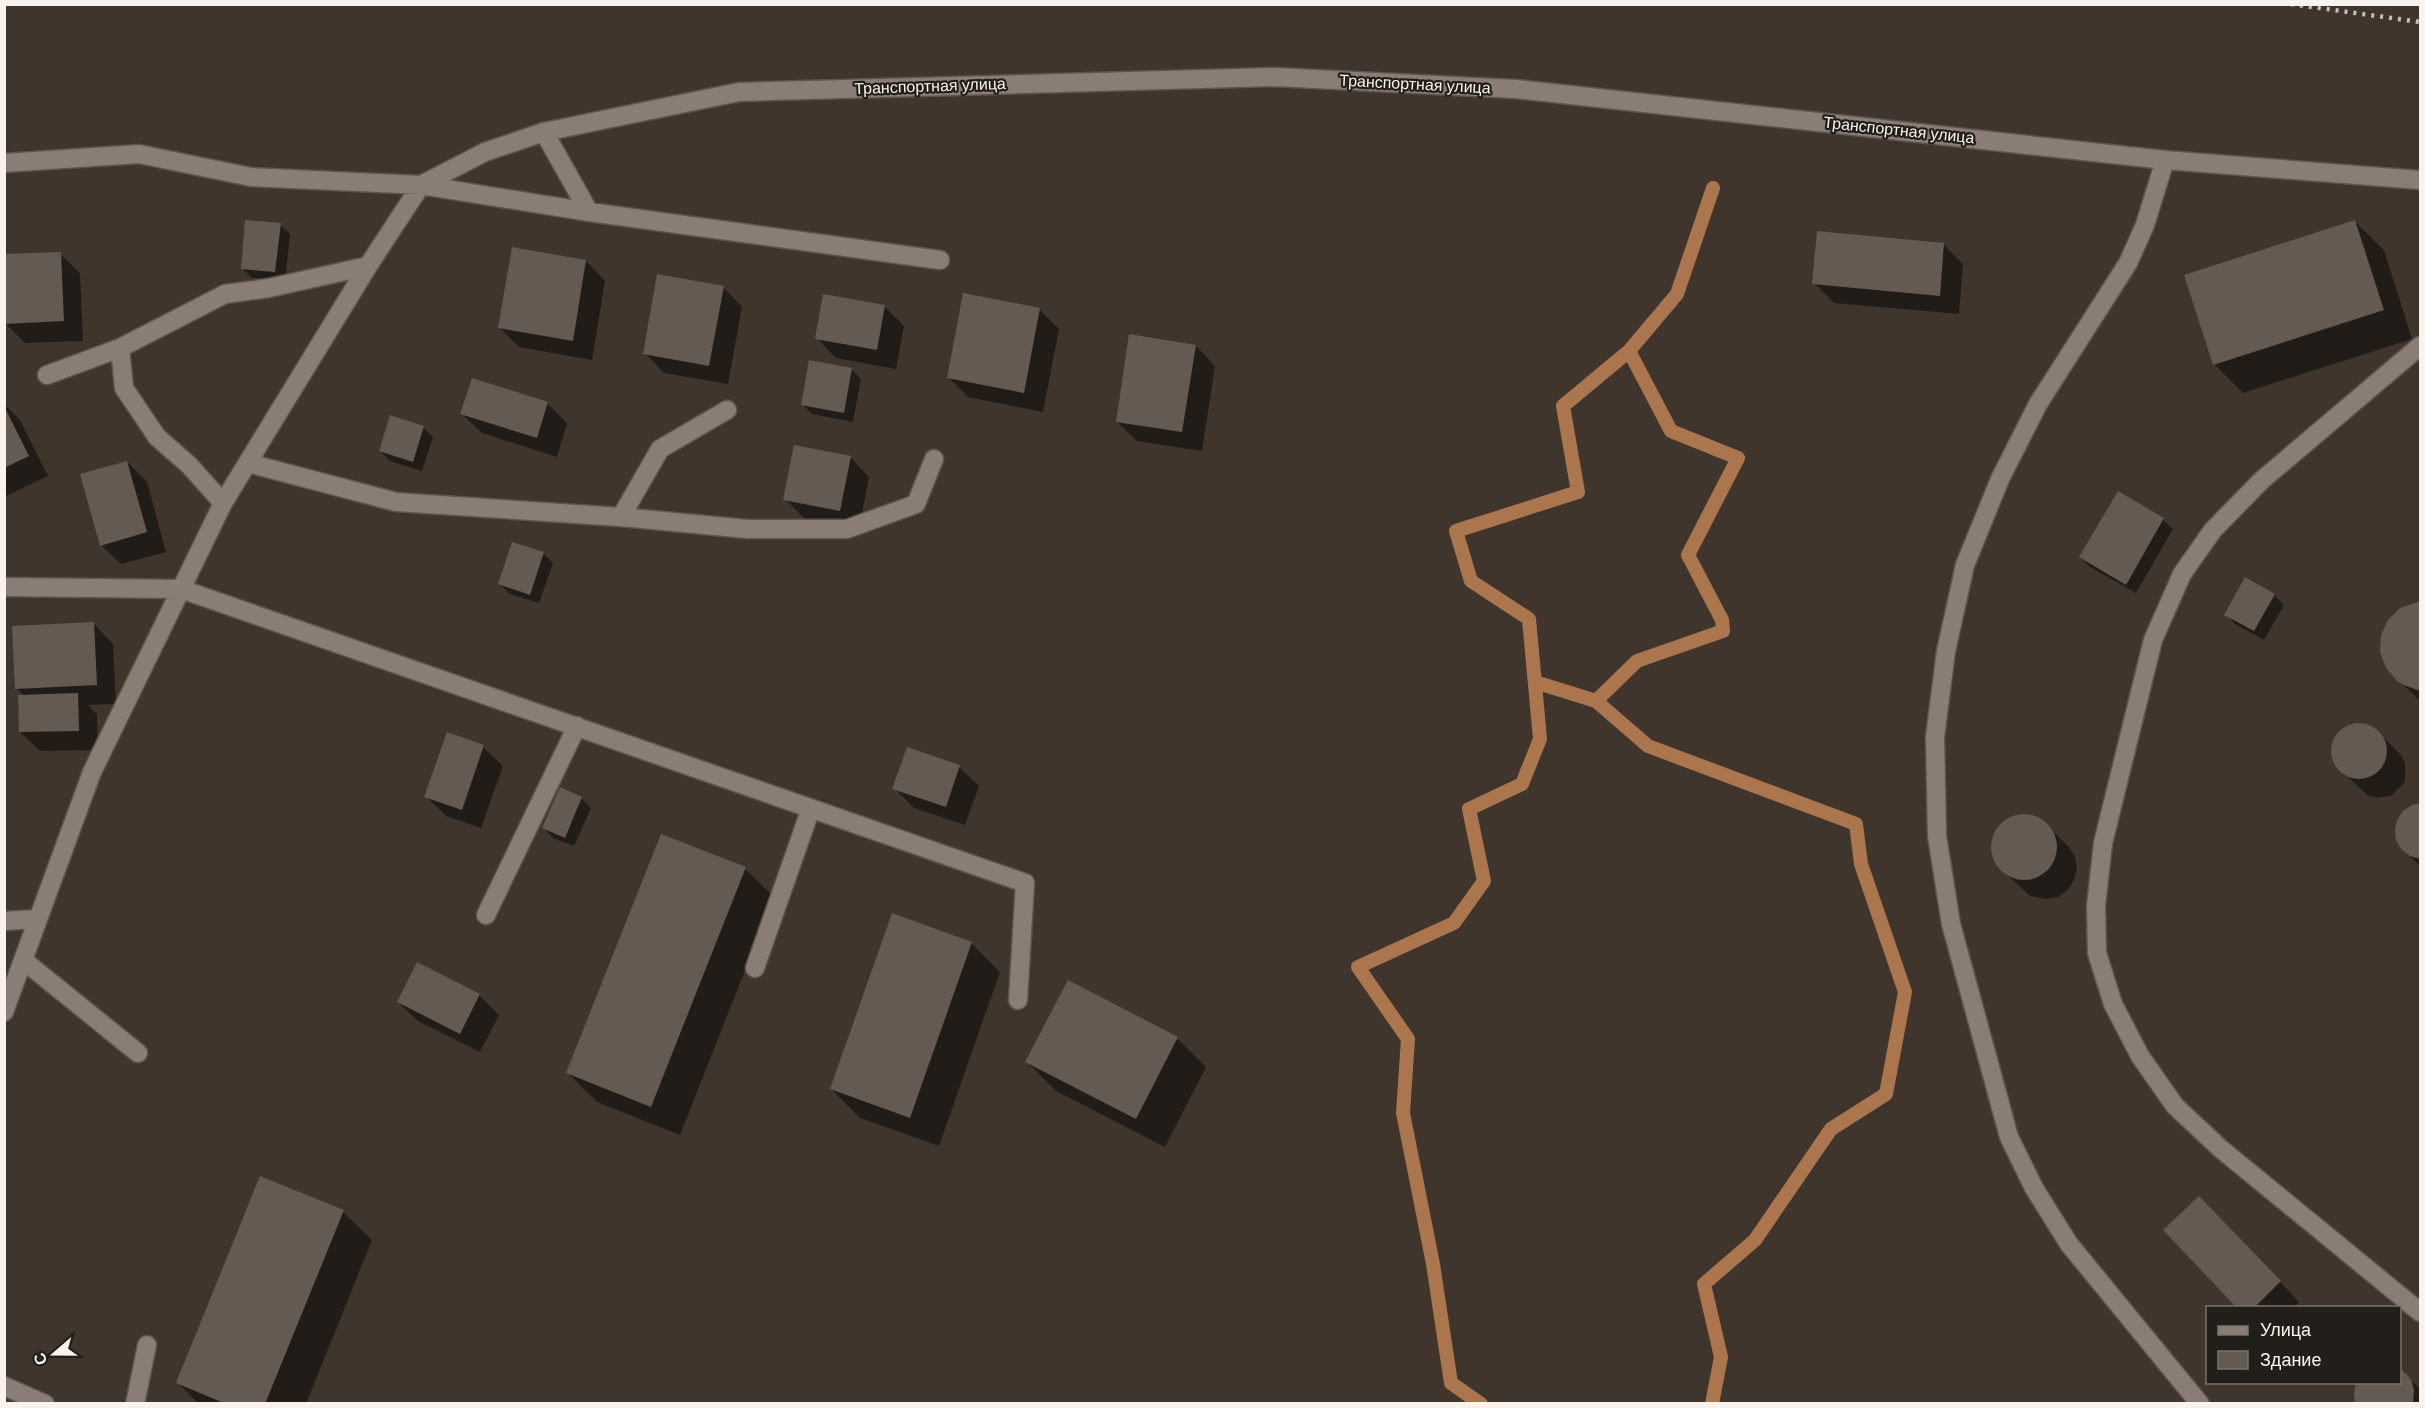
<svg xmlns="http://www.w3.org/2000/svg" width="2425" height="1408" font-family="'DM Sans',sans-serif">
<style>
.shadow{fill:#0007}
.lines{fill:none;stroke-linecap:round;stroke-linejoin:round}
.stream{stroke:#ab764e;stroke-width:14}
.building{fill:#655a52}
.service-casing{stroke:#5d544d;stroke-width:21}
.minor-casing{stroke:#5d544d;stroke-width:21}
.service{stroke:#8a7d75;stroke-width:18}
.minor{stroke:#8a7d75;stroke-width:18}
.rail{stroke:#c7bfb9;stroke-width:4.5;stroke-dasharray:3 6;stroke-linecap:butt}
.labels{text-anchor:middle;dominant-baseline:central;stroke-width:4.5;stroke-linejoin:round;paint-order:stroke}
.street-label{font-size:16px;fill:#f9f2ed;stroke:#221e1a}
</style>
<rect width="100%" height="100%" fill="#3f352d"/>
<path class="shadow" d="M2355,222L2384,250L2412,339L2243,393L2214,364Z
M280,225L290,234L285,281L252,278L242,268Z
M1944,245L1963,264L1959,314L1834,303L1814,283Z
M60,254L80,273L83,341L25,343L5,323Z
M586,261L605,281L592,360L519,347L500,328Z
M723,287L742,307L728,384L664,373L645,353Z
M885,307L904,326L896,369L836,358L817,338Z
M1039,309L1059,329L1043,412L968,397L948,377Z
M1196,346L1215,366L1202,451L1137,441L1117,422Z
M851,369L861,379L853,422L812,414L803,405Z
M547,403L567,423L557,457L482,433L462,414Z
M4,404L20,420L48,476L4,497Z
M423,427L433,437L422,471L390,461L380,451Z
M850,457L869,477L859,530L805,519L785,499Z
M127,462L147,482L166,552L121,564L101,545Z
M2118,493L2163,520L2173,529L2136,593L2090,567L2080,557Z
M543,553L553,563L539,603L510,594L500,584Z
M2274,595L2284,605L2264,640L2235,624L2226,614Z
M2420,602V701L2392,674L2408,605Z
M94,624L113,644L116,704L88,705L97,714L98,750L40,751L20,732L24,696L16,688Z
M2363,725L2380,734L2400,754L2405,763V782L2391,796L2377,798L2367,795L2339,768L2334,760L2333,750L2341,732L2348,727Z
M483,747L503,766L481,828L446,816L426,796Z
M959,767L979,786L965,825L914,808L894,788Z
M581,798L591,808L574,846L553,838L544,828Z
M2420,805V866L2406,852L2412,807Z
M2017,816H2028L2040,819L2069,847L2075,857L2077,869L2074,880L2068,890L2058,897L2047,899L2030,896L2000,868L1994,857L1993,840L2002,825Z
M745,869L774,897L680,1135L597,1102L568,1073Z
M971,943L1000,972L939,1146L860,1118L831,1089Z
M479,995L499,1015L480,1052L418,1021L398,1002Z
M1177,1038L1206,1067L1165,1147L1056,1091L1027,1062Z
M343,1212L372,1240L306,1404H199L178,1383Z
M2219,1217L2299,1302L2293,1308H2239Z
M2400,1370L2420,1389V1404H2357L2400,1382Z"/>
<g class="lines">
<path class="stream" d="M1535,682L1596,701L1648,746L1856,824L1861,864L1905,992L1886,1094L1831,1129L1755,1240L1704,1284L1721,1357L1712,1404
M1596,701L1637,661L1723,631L1722,620L1688,555L1738,458L1671,431L1629,351
M1481,1404L1451,1383L1433,1264L1403,1113L1408,1039L1358,967L1454,923L1484,881L1469,809L1522,784L1540,739L1529,619L1471,581L1456,531L1578,492L1563,406L1629,351L1677,294L1713,188"/>
</g>
<path class="building" d="M245,220L281,223L275,272L241,269Z
M2355,220L2384,310L2213,365L2184,275Z
M1817,231L1944,243L1940,296L1812,284Z
M512,247L586,260L573,341L498,328Z
M61,252L64,321L4,324V254Z
M657,274L724,286L709,366L643,354Z
M963,293L1040,308L1024,393L947,378Z
M823,294L885,305L877,350L815,339Z
M1129,334L1196,345L1182,432L1116,422Z
M809,360L852,368L844,413L801,405Z
M472,378L548,402L537,438L460,414Z
M4,406L29,456L4,468Z
M390,415L424,426L413,462L379,451Z
M794,445L851,456L840,511L783,500Z
M127,461L147,532L100,546L80,474Z
M2118,491L2164,518L2126,585L2079,557Z
M512,542L544,552L530,595L498,584Z
M2245,577L2275,594L2254,631L2224,615Z
M2420,601V691L2404,685L2397,681L2386,668L2380,652L2381,635L2388,620L2400,608Z
M94,622L97,685L15,689L12,626Z
M78,693L79,731L19,732L18,695Z
M2331 751a28 28 0 1 1 56 0a28 28 0 1 1-56 0Z
M447,732L484,745L462,810L424,797Z
M907,747L960,765L946,807L892,789Z
M560,787L582,797L565,838L542,828Z
M2420,803V859L2410,856L2401,849L2396,840L2395,830L2397,820L2403,811L2412,805Z
M1991 847a33 33 0 1 1 66 0a33 33 0 1 1-66 0Z
M661,834L746,867L651,1107L566,1073Z
M892,913L972,942L910,1118L830,1089Z
M417,962L480,994L460,1034L397,1002Z
M1068,980L1178,1037L1136,1119L1025,1062Z
M260,1176L344,1210L265,1404H226L176,1383Z
M2199,1196L2281,1281L2254,1308H2237L2163,1230Z
M2400,1368L2411,1379L2414,1390L2413,1404H2355L2354,1393L2356,1382H2400Z"/>
<g class="lines">
<g class="service-casing">
<path id="service" d="M544,132L589,212
M2165,160L2145,225L2128,263L2038,404L2000,479L1965,565L1946,651L1935,737L1937,836L1951,924L2009,1137L2034,1188L2069,1244L2200,1404
M4,163L139,154L251,177L421,185L589,212L940,260
M2420,346L2262,480L2213,530L2182,574L2153,640L2103,843L2096,906L2097,953L2113,1004L2140,1056L2175,1106L2221,1149L2420,1312
M120,348L124,388L157,437L189,465L223,503
M47,375L120,348L225,294L269,288L368,266
M248,463L396,502L621,517L660,449L727,410
M621,517L747,529H847L916,504L934,459
M4,587L181,589L1025,883L1018,1000
M486,915L577,726
M4,921L38,919
M23,960L138,1053
M755,968L811,808
M4,1012L92,772L223,503L368,266L421,185
M4,1386L45,1404
M135,1404L147,1345"/>
</g>
<g class="minor-casing">
<path id="minor" d="M421,185L485,152L544,132L739,92L1275,77L1516,89L2165,160L2420,180"/>
</g>
<use href="#service" class="service"/>
<use href="#minor" class="minor"/>
<path class="rail" d="M2291,4L2420,22"/>
</g>
<g class="labels">
<g class="street-label">
<text transform="translate(1415 84) rotate(3)">Транспортная улица</text>
<text transform="translate(930 86) rotate(-2)">Транспортная улица</text>
<text transform="translate(1899 130) rotate(6)">Транспортная улица</text>
</g>
</g>
<rect width="2425" height="1408" fill="none" stroke="#f9f2ed" stroke-width="12"/>
<rect x="2206" y="1306" width="195" height="78" fill="#221e1a" stroke="#78736e" stroke-width="1.5"/>
<rect x="2218" y="1326" width="30" height="9" fill="#8a7d75" stroke="#78736e" stroke-width="1.5"/>
<text x="2260" y="1336" font-size="18" fill="#f9f2ed">Улица</text>
<rect x="2218" y="1351" width="30" height="18" fill="#655a52" stroke="#78736e" stroke-width="1.5"/>
<text x="2260" y="1366" font-size="18" fill="#f9f2ed">Здание</text>
<g transform="translate(54 1354) rotate(250)" stroke="#221e1a" stroke-width="4.5" paint-order="stroke">
<path d="M0-4.5L10 22L0 15L-10 22Z" fill="#f9f2ed"/>
<text y="-9" font-size="16" font-weight="bold" text-anchor="middle" fill="#f9f2ed">С</text>
</g>
</svg>
